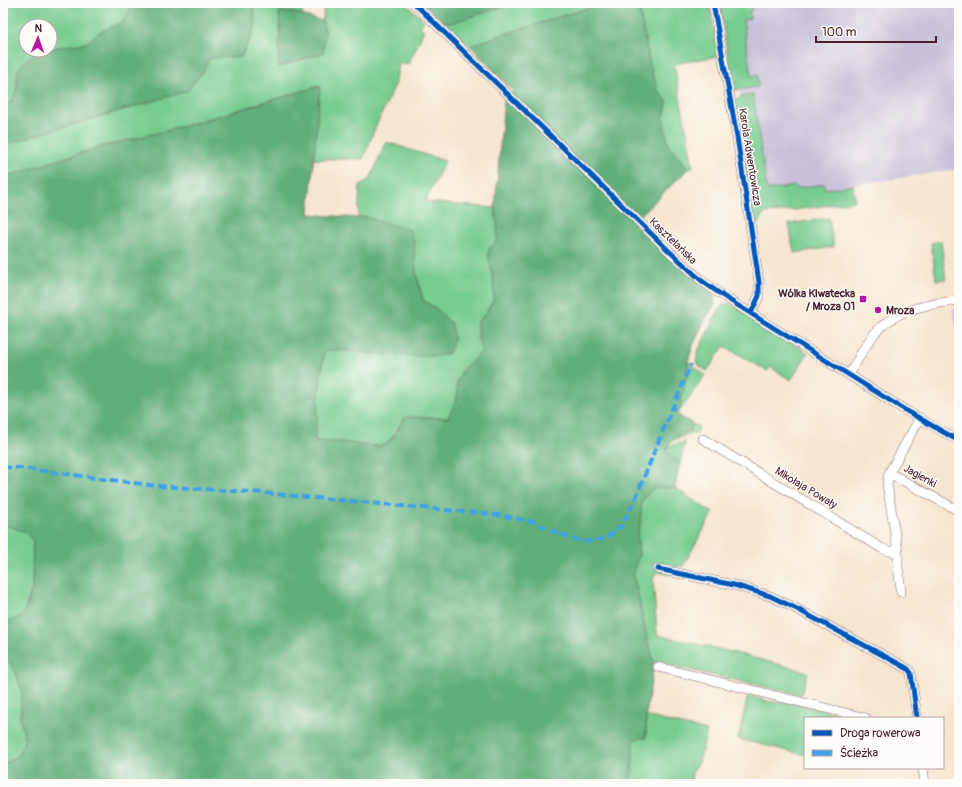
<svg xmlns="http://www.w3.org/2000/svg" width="962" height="787" font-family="Pangolin,sans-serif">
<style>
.industrial{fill:#c8c0d8}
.green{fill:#76cb8e;stroke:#60755c}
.forest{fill:#60af79;stroke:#556752}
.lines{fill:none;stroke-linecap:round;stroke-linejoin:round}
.street-casing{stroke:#866464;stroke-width:10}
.street{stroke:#fff;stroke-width:9}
.quiet{stroke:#40a2eb;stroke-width:4;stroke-dasharray:8 4;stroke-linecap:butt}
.cycleway-casing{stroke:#fdfcf7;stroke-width:8}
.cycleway{stroke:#0057b8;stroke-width:5}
.poi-dot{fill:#b5179e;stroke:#fdfcf7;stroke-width:1.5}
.labels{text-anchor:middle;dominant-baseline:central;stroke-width:3;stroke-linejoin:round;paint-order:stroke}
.street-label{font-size:11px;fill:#4a1f2b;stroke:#fdfcf7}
.poi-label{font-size:11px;font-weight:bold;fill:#4a1f2b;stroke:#fdfcf7;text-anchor:end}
</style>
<rect width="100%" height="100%" fill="#fdfcf7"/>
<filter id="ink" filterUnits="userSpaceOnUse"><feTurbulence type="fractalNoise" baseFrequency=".025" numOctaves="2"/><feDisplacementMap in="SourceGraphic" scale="8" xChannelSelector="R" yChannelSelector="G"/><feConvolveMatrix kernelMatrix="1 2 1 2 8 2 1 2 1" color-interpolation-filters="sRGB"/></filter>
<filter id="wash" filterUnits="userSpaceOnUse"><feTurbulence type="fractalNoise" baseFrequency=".012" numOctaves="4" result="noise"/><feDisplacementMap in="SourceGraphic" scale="16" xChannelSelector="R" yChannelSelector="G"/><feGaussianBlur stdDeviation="0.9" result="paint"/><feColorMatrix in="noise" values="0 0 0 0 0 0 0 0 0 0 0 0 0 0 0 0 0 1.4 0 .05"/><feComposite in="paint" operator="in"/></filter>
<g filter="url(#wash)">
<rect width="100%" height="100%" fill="#f6e5cf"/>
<path class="industrial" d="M728,3H959V169L762,199L755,192L740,94Z
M959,308V344L953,309Z"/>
<path class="green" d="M3,3H132L131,7L123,22L100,32L86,43L58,47L50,50V26H26V50H49L28,58L18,69L17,87L12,103L3,104Z
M253,3H274L303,6L302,15L295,13L279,12L280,45L278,61L325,30L322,21L323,18L324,3H405L424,20L420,27L424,30L409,63L399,64L395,85L376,126L363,159H313L319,86L170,130L100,147L3,177V145L187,91L204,70L208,58L241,57L249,41L255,27Z
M515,3H604L480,42L470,46L441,20L450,23Z
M638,3H709L719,56L674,64L693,167L689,168L669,147L663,119L666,109L667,101L658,90L651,70Z
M720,3H748L749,4H751L752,10L749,11L750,18L743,20L751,76L757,75L759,86L757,87L738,90L734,89L732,87Z
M753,95L767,190L795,186L797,188L824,184L825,189L853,185L855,201L781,212L765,213L759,223L754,224L735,101C740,96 746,96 753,95Z
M386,142L445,161L425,202L495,208L497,225V239L494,245L491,271L493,280L494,299L486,313L477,323L478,339L482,351L473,361L463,369L457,382L458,396L448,418L405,417L392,438L385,445L373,446L341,442L315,441L318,404L324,350H339L376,354L438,356L439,311L423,300L416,272L414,242L366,217L358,218L360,185L370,179Z
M829,218L834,247L794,253L789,224Z
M941,241L946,279L936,280L931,243Z
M726,304H731L808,353L791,380L770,367L767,371L724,346L707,371L701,367L696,363L697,357L699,349L708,331L720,308Z
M688,362L705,375L677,415L686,379Z
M693,424L699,427L697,434H689L672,441C676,435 683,433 690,431Z
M685,442L680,463L666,451L669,446Z
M669,487L675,488L713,513L683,566L674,567L670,575L658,572L653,577L657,635L728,651L808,672L801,695L654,662L647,638L633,572L639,555L637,536L640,524L642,501L653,488Z
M3,524L26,532L33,541L32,588L23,616L9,621L3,622Z
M3,656L10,663L16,673L22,692L20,717L25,739L18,756L4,764L3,766Z
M748,695C759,698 771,705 783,701L843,715V718H805V755L738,739Z
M646,716L707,731L699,763L693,770L690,784H630L633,760L634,739L646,738Z"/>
<path class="forest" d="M132,3H253L255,27L241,57L209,58L204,70L187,91L3,145V104L12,102L17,87L18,69L28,58L58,47L86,43L100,32L123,22L131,7Z
M423,3H515L450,23L441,20Z
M604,3H638L651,70L658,90L667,101L666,109L663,119L669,147L689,168L642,214L634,224L682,268L714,294L715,304L704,321L692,348L688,362L686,379L678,415L693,424L690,431C675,436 674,437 666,450L680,463L675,488H653L642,501L640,524L637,536L639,555L633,572L647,638L654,662L646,716V738L634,739L633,760L630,784H8L3,780L4,764L18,756L25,739L20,717L22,692L16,673L10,663L3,656V622L9,621L23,616L28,603L32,588L33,541L26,532L3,524V177L100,147L170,130L320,86L309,214L358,218L366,217L410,230L414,242L416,272L423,300L439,311L451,323L454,340L449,353L438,356H416L376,354L339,350L324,351L318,404L315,441L341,442L373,446L385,445L393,438L405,417L448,418L458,396L457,382L463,369L473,361L482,351L478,339L477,323L486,313L494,299L493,280L488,253L490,247C494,245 496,243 497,240C499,232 496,216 495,208L504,99L513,91L470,46L480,42Z
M279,12L295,13L322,21L325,30L323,53L278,67L280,28Z"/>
</g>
<g filter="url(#ink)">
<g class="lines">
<g class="street-casing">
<path id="street" d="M414,3L669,251L702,281L726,298L905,410L959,441
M713,3L737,137L759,282V296L751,313
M849,375C857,361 865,345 875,333C898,307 927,305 959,300
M703,439L881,548L888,551L898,552
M889,473L959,511
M658,569L734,585L770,596L793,607L903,666L908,669L911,673L917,718
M901,592L898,567V552L887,484L888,478L889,473L920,418
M658,667L866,718
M923,768L925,784"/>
</g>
<use href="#street" class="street"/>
<path class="quiet" d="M3,467L21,468L157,486L264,493L498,515L534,522L557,533L583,542L605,539L622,525L634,502L657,445L691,364"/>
<g class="cycleway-casing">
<path id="cycleway" d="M414,3L669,251L702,281L726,298L905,410L959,441
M713,3L737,137L759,282V296L751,313
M658,569L734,585L770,596L793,607L903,666L908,669L911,673L917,718"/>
</g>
<use href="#cycleway" class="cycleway"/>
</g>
</g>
<g class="poi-dot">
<rect x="859" y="295" width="8" height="8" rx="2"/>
<circle cx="878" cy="310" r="4"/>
</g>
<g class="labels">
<g class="street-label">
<text transform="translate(750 157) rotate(81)">Karola Adwentowicza</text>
<text transform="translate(673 241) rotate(44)">Kasztelańska</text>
<text transform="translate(920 476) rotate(29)">Jagienki</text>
<text transform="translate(806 488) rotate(31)">Mikołaja Powały</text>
</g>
<g class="poi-label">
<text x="855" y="293">Wólka Klwatecka<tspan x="855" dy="13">/ Mroza 01</tspan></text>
<text x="886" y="310" text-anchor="start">Mroza</text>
</g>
</g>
<rect width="962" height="787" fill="none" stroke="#fdfcf7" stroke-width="16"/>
<rect x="804" y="717" width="140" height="52" fill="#fdfcf7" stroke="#b5a4a5"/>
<rect x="812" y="730" width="20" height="6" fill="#0057b8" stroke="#b5a4a5"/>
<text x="840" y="737" font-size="12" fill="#4a1f2b">Droga rowerowa</text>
<rect x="812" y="750" width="20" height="6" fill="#40a2eb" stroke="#b5a4a5"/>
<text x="840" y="757" font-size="12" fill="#4a1f2b">Ścieżka</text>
<g transform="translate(38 38) rotate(2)"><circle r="19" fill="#fdfcf7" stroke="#b5a4a5"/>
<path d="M0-3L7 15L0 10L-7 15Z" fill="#b5179e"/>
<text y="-6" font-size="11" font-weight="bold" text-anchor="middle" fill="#4a1f2b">N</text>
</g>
<path d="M816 36v6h120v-6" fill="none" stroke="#4a1f2b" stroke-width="2"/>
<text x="822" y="36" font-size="12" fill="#4a1f2b" stroke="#fdfcf7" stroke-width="3" paint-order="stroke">100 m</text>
</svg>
